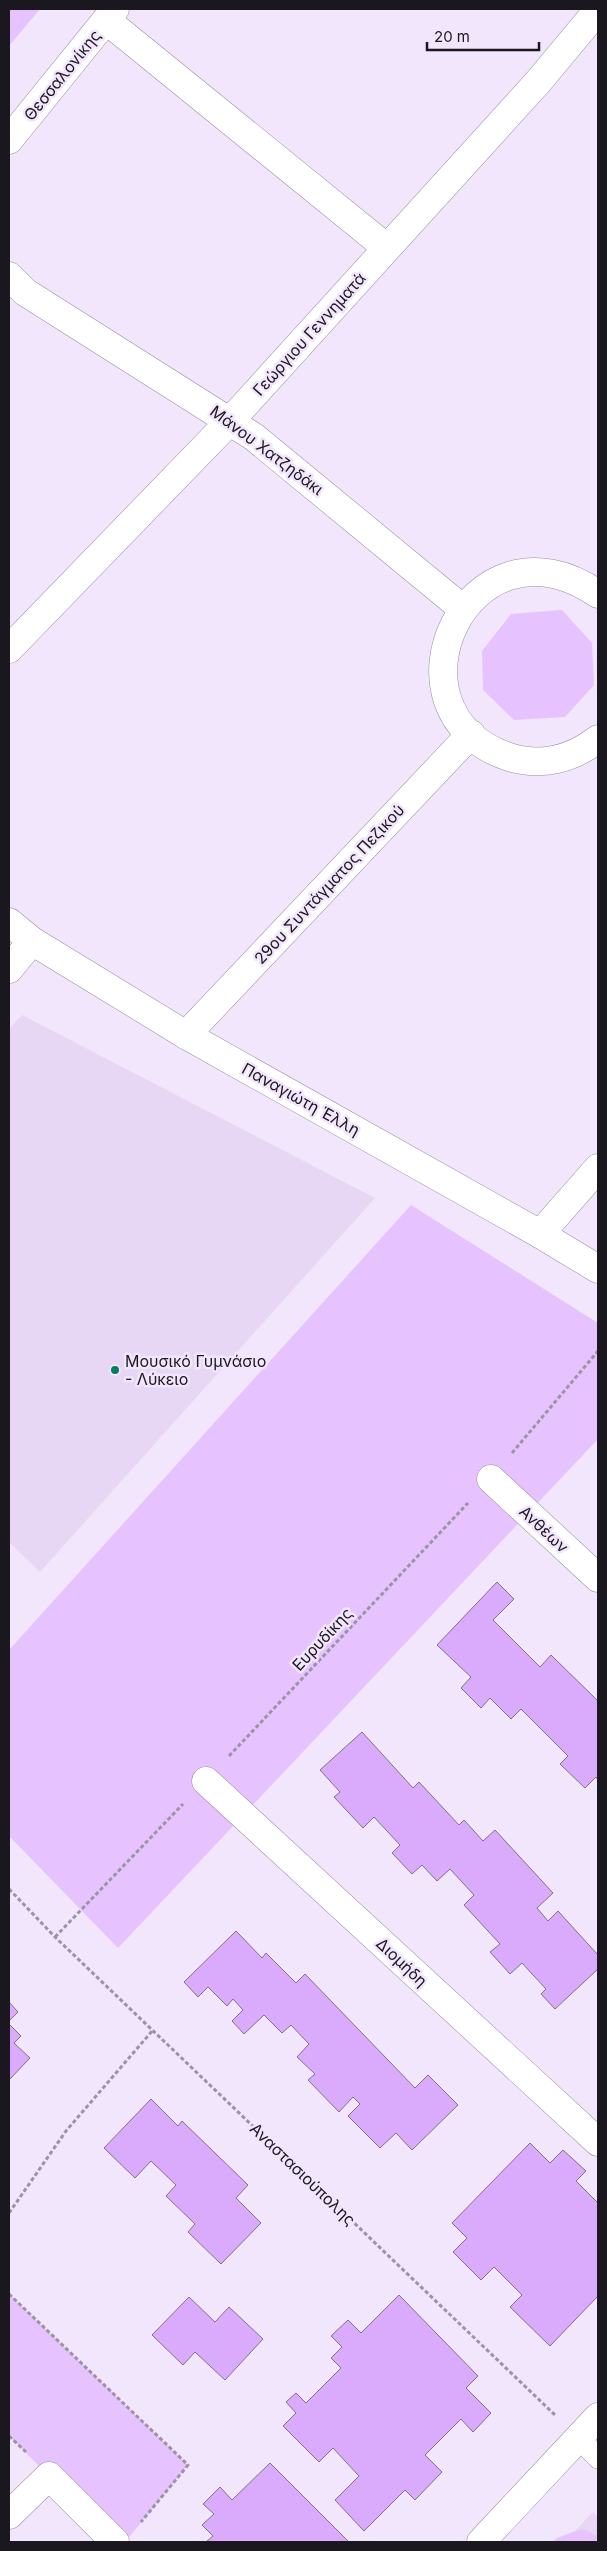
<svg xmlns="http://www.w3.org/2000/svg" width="607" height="2551" font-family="Inter,sans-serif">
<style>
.built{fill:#e7d7f4}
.green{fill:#e6c3ff}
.building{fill:#daaafc;stroke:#7d7285}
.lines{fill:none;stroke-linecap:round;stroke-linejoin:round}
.pedestrian-casing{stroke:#998da2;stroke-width:22}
.minor-casing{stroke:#998da2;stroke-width:29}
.tertiary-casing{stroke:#998da2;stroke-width:29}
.path{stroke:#9c93a3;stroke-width:3;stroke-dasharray:4 2.5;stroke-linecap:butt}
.pedestrian{stroke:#fff;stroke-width:21}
.minor{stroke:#fff;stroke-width:28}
.tertiary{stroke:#fff;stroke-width:28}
.poi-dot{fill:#007f5f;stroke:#f2e6fc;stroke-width:2}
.labels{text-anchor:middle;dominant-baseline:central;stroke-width:5;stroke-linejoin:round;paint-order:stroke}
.street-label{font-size:16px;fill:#1b171e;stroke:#f2e6fc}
.poi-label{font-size:16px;fill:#1b171e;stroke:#f2e6fc;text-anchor:start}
</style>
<rect width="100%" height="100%" fill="#f2e6fc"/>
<path class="built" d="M22,1015L375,1198L40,1572L9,1542V1029Z
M593,2512L598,2517V2542H553L557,2538L575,2531Z"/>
<path class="green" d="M9,9H40L9,46Z
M562,610L592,643L594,685L565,717L514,720L483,690L482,651L511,614Z
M411,1205L598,1323V1439L118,1948L9,1836V1650Z
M9,2294L188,2465L125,2542H115L9,2436Z
M583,2529L598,2536V2542H553L557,2538Z"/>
<path class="building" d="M497,1582L514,1599L493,1620L540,1667L551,1655L598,1701V1780L596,1777L585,1788L560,1764L568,1756L521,1709L511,1719L490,1698L481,1708L461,1688L471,1677L437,1645Z
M362,1732L413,1788L419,1782L459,1825L464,1820L483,1841L495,1830L553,1893L537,1908L548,1921L558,1911L598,1955V1969L555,2009L541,1994L546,1989L522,1963L510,1974L490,1952L500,1944L464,1905L474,1895L450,1869L437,1881L422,1865L412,1874L392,1853L400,1845L374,1817L363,1828L334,1797L340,1792L320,1770Z
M236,1931L262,1958L266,1953L296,1983L305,1974L415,2088L428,2075L458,2105L412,2150L396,2133L380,2148L348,2116L360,2104L353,2097L339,2112L308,2080L315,2074L297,2057L309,2044L291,2025L282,2033L264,2015L244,2034L232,2021L243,2010L233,1999L227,2006L208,1987L198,1997L184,1982Z
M9,2002L18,2012L9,2021Z
M9,2024L21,2036L14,2043L30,2058L9,2080Z
M151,2099L178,2126L182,2121L248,2185L236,2198L261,2223L221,2264L188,2232L195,2224L166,2196L176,2185L151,2161L135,2178L104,2148Z
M530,2143L550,2163L563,2150L586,2171L576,2181L598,2203V2296L550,2346L510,2307L522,2295L494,2267L481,2280L453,2252L467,2238L452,2223Z
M399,2295L478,2376L466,2388L491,2413L473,2432L461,2419L425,2455L442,2472L415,2500L405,2490L364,2531L335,2500L359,2476L333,2448L319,2462L283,2426L296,2413L286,2402L296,2393L306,2403L341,2368L331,2358L342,2347L331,2336L348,2320L361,2333Z
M189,2297L215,2322L229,2307L263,2339L225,2380L195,2352L183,2365L152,2335Z
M270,2463L349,2542H206L213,2536L202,2525L214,2514L203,2504L220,2487L232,2500Z"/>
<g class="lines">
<g class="pedestrian-casing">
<path id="pedestrian" d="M579,2438L598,2458"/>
</g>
<g class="minor-casing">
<path id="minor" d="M106,20L387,248
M9,140L115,9
M9,276L25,292L254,437L463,609
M598,594C468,505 374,712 509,757C541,767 572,759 598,739
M9,649L231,420L538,82L598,10
M9,969L32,941
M186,1035L471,734
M540,1234L598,1168
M491,1479L598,1578
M206,1781L598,2142
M9,2515L49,2476L115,2542"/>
</g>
<g class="tertiary-casing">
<path id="tertiary" d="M9,922L32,941L186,1035L540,1234L598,1269
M481,2542L598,2417"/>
</g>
<path class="path" d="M512,1453L598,1351
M229,1756L468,1503
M9,1889L55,1937L555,2415
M55,1937L183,1804
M9,2213L66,2131L153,2030
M9,2294L188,2465L141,2522
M9,2436L26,2452"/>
<use href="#pedestrian" class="pedestrian"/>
<use href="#minor" class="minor"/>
<use href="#tertiary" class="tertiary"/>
</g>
<circle class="poi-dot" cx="115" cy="1370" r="5"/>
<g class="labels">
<g class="street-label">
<text transform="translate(62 75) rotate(-51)">Θεσσαλονίκης</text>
<text transform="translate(309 334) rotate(-48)">Γεώργιου Γεννηματά</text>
<text transform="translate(267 450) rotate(37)">Μάνου Χατζηδάκι</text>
<text transform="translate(329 884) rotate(-47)">29ου Συντάγματος Πεζικού</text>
<text transform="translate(301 1099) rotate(29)">Παναγιώτη Έλλη</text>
<text transform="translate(544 1529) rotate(43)">Ανθέων</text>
<text transform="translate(322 1639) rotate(-47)">Ευρυδίκης</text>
<text transform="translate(402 1962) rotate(43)">Διομήδη</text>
<text transform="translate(303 2174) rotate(44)">Αναστασιούπολης</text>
</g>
<g class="poi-label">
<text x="125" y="1361">Μουσικό Γυμνάσιο<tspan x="125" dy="18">- Λύκειο</tspan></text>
</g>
</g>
<rect width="607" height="2551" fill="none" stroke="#1b171e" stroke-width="20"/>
<path d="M427 42v8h112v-8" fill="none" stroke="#1b171e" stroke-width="2.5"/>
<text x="434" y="42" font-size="15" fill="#1b171e" stroke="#f2e6fc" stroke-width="4" paint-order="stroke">20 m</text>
</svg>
